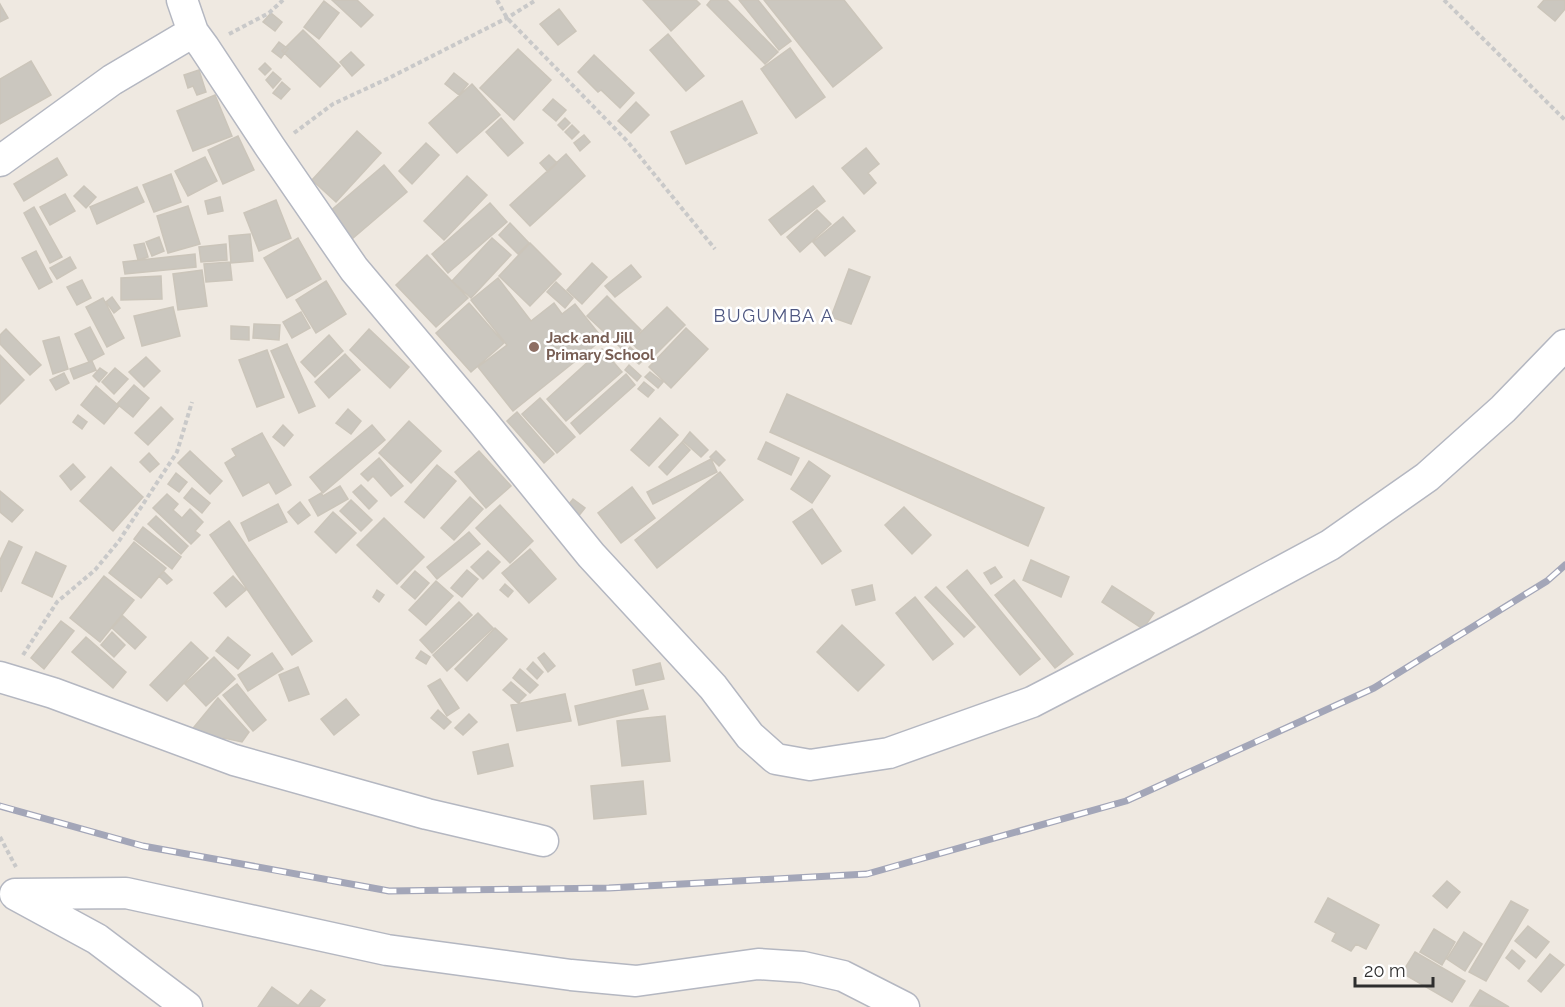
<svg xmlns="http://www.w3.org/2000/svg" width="1565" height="1007" font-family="Raleway,sans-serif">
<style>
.building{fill:#cbc7bf;stroke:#cbc5ba;stroke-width:1.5}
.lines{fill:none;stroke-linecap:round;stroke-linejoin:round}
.street-casing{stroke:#b4b7c1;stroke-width:33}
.path{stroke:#c9c9c9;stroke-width:4;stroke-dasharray:4.5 3;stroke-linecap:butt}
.street{stroke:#fff;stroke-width:30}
.rail-casing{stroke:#a3a6b8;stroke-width:7}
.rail{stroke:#fff;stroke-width:4.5;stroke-dasharray:14;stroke-linecap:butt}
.education-dot{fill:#8d6e63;stroke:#fff;stroke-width:2}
.labels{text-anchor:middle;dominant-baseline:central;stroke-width:5;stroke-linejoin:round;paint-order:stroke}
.education-label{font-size:15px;font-weight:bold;fill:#785e54;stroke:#fff;text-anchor:start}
.quarter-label{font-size:18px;letter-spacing:1.5px;fill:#4d5680;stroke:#fff}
</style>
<rect width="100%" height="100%" fill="#efe9e1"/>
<path class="building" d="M332,0H357L373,15L361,27Z
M643,0H696L700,4L671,31Z
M711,0H727L778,52L765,64L707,5Z
M739,0H758L791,41L779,50Z
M764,0H844L882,48L833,87Z
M1544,0H1565V9L1555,21L1538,7Z
M324,1L339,13L319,39L304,27Z
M0,4L8,18L0,22Z
M559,9L576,31L558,45L540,24Z
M271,13L282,22L275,31L263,22Z
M303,30L340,66L320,87L282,51Z
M668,34L704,76L686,91L650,50Z
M279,42L288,49L281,58L272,51Z
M790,48L825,97L796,118L761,69Z
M518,49L551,80L514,120L480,88Z
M351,52L364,65L352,76L340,62Z
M594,55L634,93L620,108L601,90L598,92L578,72Z
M31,61L51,95L0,124V79Z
M265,63L271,69L265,75L259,69Z
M199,70L206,92L197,95L193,86L188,88L184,75Z
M273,72L281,79L273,88L266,80Z
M454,73L468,84L459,95L445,84Z
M282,82L290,89L281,99L273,93Z
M472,84L500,115L457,153L429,123Z
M215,95L232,136L193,151L177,111Z
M553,99L566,110L556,121L543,110Z
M742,101L757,133L686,164L671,132Z
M636,102L649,115L631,133L618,121Z
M501,118L523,143L508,156L486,132Z
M565,118L570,123L563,130L558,125Z
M572,125L579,132L572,139L565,132Z
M357,131L381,153L336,202L312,180Z
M584,135L590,142L580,151L574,143Z
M238,136L254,170L223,184L208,150Z
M426,143L439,155L412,184L399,171Z
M866,148L879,164L868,173L876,183L864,194L842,168Z
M566,154L585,176L530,226L510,205Z
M549,155L557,163L548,172L540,163Z
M205,157L217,181L188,196L175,171Z
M57,158L67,175L24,201L14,184Z
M384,165L407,192L352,239L329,212Z
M171,174L181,202L154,212L143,185Z
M467,176L487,195L444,240L424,221Z
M84,186L96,197L86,208L74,196Z
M813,186L825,201L781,235L769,220Z
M137,187L144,202L97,224L90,207Z
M65,194L75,211L50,225L40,207Z
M220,197L223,211L208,214L205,201Z
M276,200L291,238L259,251L244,213Z
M490,203L507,222L448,273L432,254Z
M188,206L200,244L168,253L157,216Z
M34,207L62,257L50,263L24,213Z
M817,210L831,224L800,252L787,237Z
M843,217L855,231L825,256L813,242Z
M510,223L529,243L518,254L499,235Z
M250,234L253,261L231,263L229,236Z
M159,237L164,251L152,256L146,242Z
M298,238L321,279L287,298L264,258Z
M492,238L511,255L471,298L452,281Z
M144,243L148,257L138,260L134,245Z
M530,243L561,274L530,306L499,276Z
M226,244L227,260L201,262L199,247Z
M36,251L52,282L39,289L22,258Z
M195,254L196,267L125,274L123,262Z
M427,255L468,298L436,327L396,285Z
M70,257L76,268L57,279L50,268Z
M230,262L232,280L206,282L204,264Z
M592,263L607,277L582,304L567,290Z
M631,265L641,277L615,297L605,286Z
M849,269L870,277L851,324L831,317Z
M202,270L207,306L178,310L173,274Z
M161,276L162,299L121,300V278Z
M498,278L531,321L554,303L562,314L575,304L603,339L513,411L478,367L507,345L471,300Z
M82,280L91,298L77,305L67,287Z
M326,281L346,314L316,333L296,300Z
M556,282L573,298L565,308L547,292Z
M607,296L641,330L622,349L587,316Z
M112,297L120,308L114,313L106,302Z
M103,298L124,338L107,347L86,307Z
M469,303L504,343L471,372L436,333Z
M173,307L180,336L142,346L134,316Z
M667,307L685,325L649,361L631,342Z
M301,312L310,328L292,338L283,322Z
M254,324L280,325L279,340L253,338Z
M231,326L249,327V340L231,339Z
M90,327L104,354L89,362L75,334Z
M686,328L708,349L671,388L649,367Z
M6,329L41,365L30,375L0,344V335Z
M369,329L409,367L390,388L350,350Z
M329,335L343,351L315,377L301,362Z
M59,337L68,369L53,374L43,341Z
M287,344L315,406L299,413L271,351Z
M630,347L644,359L639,364L625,353Z
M602,349L622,372L566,421L547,399Z
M267,350L284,397L257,407L239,360Z
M345,354L360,370L329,398L315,382Z
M0,355L24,380L0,404Z
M146,357L160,371L144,387L129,372Z
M92,361L96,370L74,379L70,369Z
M629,365L641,376L637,381L625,370Z
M100,368L107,373L99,382L93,376Z
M115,368L128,379L114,394L102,382Z
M650,372L663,382L658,388L645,377Z
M64,373L69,383L56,390L50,380Z
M626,374L635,385L580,434L571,423Z
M644,382L654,390L648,397L638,389Z
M134,385L149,398L133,417L117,404Z
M96,386L119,406L104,424L81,405Z
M787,394L1044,508L1028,546L770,432Z
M540,398L575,437L557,453L522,414Z
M161,407L173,419L148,445L135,433Z
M348,409L361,421L351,434L336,423Z
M517,412L554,454L544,463L507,421Z
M78,415L87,422L82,429L73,422Z
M660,418L678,435L649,466L631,450Z
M409,421L441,451L411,483L379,453Z
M283,425L293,435L284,446L273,437Z
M372,425L385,440L323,493L310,477Z
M690,432L708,450L701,457L683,441Z
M262,433L291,485L276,494L269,482L243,496L225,463L236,456L232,449Z
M682,442L690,450L667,475L659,467Z
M766,442L799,458L791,475L758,459Z
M190,451L222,481L210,494L178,463Z
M479,451L511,486L486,508L455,472Z
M716,451L725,460L719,466L710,457Z
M149,453L159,464L150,472L140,462Z
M379,458L403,486L391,496L373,476L368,481L361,474Z
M711,459L717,472L653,504L647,492Z
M809,461L830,476L812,503L791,489Z
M73,464L85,477L71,490L60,476Z
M437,465L456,481L424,518L405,502Z
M111,467L143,497L113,531L80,501Z
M720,472L743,500L657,568L635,540Z
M176,473L187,482L179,492L168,484Z
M361,485L377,501L369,509L353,492Z
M340,486L348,499L318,516L309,500L321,493L323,496Z
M632,487L655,518L621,543L598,513Z
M192,488L210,503L202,513L184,498Z
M0,491L23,510L12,522L0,512Z
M167,494L178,504L173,510L182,518L190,509L203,522L195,531L200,535L191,544L153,508Z
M470,497L483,509L454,540L441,528Z
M573,499L585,508L573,523L561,514Z
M351,500L372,520L361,531L340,511Z
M300,502L310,515L298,524L288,512Z
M278,504L287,522L249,541L241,523Z
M500,505L533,541L510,563L476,528Z
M904,507L931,535L912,554L885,525Z
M812,509L841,551L822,564L793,522Z
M333,512L356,533L336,553L315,532Z
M156,516L188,546L181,554L148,524Z
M384,518L424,557L397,584L357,545Z
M229,521L312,641L292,655L210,535Z
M143,527L181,557L172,569L134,539Z
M469,532L480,544L437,579L427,567Z
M9,541L22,547L1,592L0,560Z
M134,542L166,568L141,598L109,573Z
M530,549L556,579L529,603L502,573Z
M488,551L500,562L483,579L471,567Z
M36,552L66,566L52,597L22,583Z
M1031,560L1069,577L1061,597L1023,580Z
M995,567L1002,577L991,584L984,573Z
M467,570L478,579L462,597L451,588Z
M967,570L1040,659L1020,675L947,587Z
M415,571L429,583L415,599L401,587Z
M164,572L172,580L167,584L159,576Z
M104,576L134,600L100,642L70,618Z
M233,576L246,590L226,607L214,593Z
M1014,580L1073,654L1055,668L995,595Z
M436,581L453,596L426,625L409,610Z
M505,584L513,591L508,597L500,590Z
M872,585L875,600L856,605L852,590Z
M1112,586L1154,613L1143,629L1102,602Z
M936,587L975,627L964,637L925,597Z
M377,590L384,595L379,602L373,597Z
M915,597L953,644L933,660L896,613Z
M459,602L472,615L432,653L420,640Z
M478,613L493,628L447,671L433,655Z
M123,616L146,637L135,649L112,628Z
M61,621L74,631L44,669L31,658Z
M842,625L884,665L858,691L817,652Z
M495,628L507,639L467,681L455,669Z
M112,632L125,645L114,657L101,645Z
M86,637L126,672L113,688L72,652Z
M228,637L250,655L238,669L216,651Z
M191,642L208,658L167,701L150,685Z
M421,651L430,657L426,664L416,658Z
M272,653L283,669L248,691L238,675Z
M544,653L555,666L548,672L538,658Z
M214,657L235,679L206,706L185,684Z
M533,662L543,672L537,679L527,669Z
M660,663L664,679L636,685L633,670Z
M298,667L309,694L289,701L279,675Z
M520,669L538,685L530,693L513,678Z
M440,679L459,708L447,716L428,686Z
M511,682L526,695L518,703L503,690Z
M237,684L266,720L253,731L223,695Z
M643,690L648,709L579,725L575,706Z
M565,694L571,721L517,731L511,705Z
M218,698L249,732L242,742L224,738L220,742L190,732Z
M346,699L359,715L334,735L321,719Z
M438,710L451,722L444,729L431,718Z
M469,714L477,722L463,735L455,728Z
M665,716L670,761L622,766L617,721Z
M508,744L513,766L478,774L473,752Z
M643,781L646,814L594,819L591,786Z
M1447,881L1460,892L1447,908L1433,896Z
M1328,898L1379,925L1366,949L1356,944L1351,951L1332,941L1336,933L1315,922Z
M1511,901L1528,910L1486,981L1469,972Z
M1528,926L1549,942L1536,958L1515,941Z
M1434,929L1455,942L1442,965L1420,952Z
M1464,932L1482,944L1465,971L1447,959Z
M1512,950L1525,961L1519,969L1506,958Z
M1415,952L1465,981L1452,1002L1402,973Z
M1550,954L1564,965L1541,992L1528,981Z
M272,987L300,1007H258Z
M311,990L325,1000L319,1007H301L299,1005Z
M1480,990L1509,1007L1470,1006Z"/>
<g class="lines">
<g class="street-casing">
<path id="street" d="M182,0L193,32L204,47L270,147L354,269L483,422L591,555L713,687L750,736L776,759L810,765L889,753L1032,702L1194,618L1330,545L1427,477L1503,409L1565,345
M0,161L112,80L193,32
M0,677L53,693L234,760L427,814L543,841
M15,894L126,893L387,950L571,975L636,981L758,964L803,967L843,976L904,1007
M16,895L97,939L187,1007"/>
</g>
<path class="path" d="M497,0L507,18L628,142L715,249
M1444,0L1565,120
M229,34L269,13L283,0
M294,133L333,104L389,78L507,18L536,0
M23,655L57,602L95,570L119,541L177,452L192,402
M0,837L16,867"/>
<use href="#street" class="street"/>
<g class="rail-casing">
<path id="rail" d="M0,806L143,846L389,891L609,888L867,874L1126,801L1374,688L1547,581L1565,565"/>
</g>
<use href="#rail" class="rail"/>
</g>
<circle class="education-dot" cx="534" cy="347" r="6"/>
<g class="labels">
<g class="education-label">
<text x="546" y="338">Jack and Jill<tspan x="546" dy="17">Primary School</tspan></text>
</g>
<g class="quarter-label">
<text x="774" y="315">BUGUMBA A</text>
</g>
</g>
<path d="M1355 977v9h78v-9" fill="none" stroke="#2e2e2e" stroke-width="3"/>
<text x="1364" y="977" font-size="18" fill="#2e2e2e" stroke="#ffffff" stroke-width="4.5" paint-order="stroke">20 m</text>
</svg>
